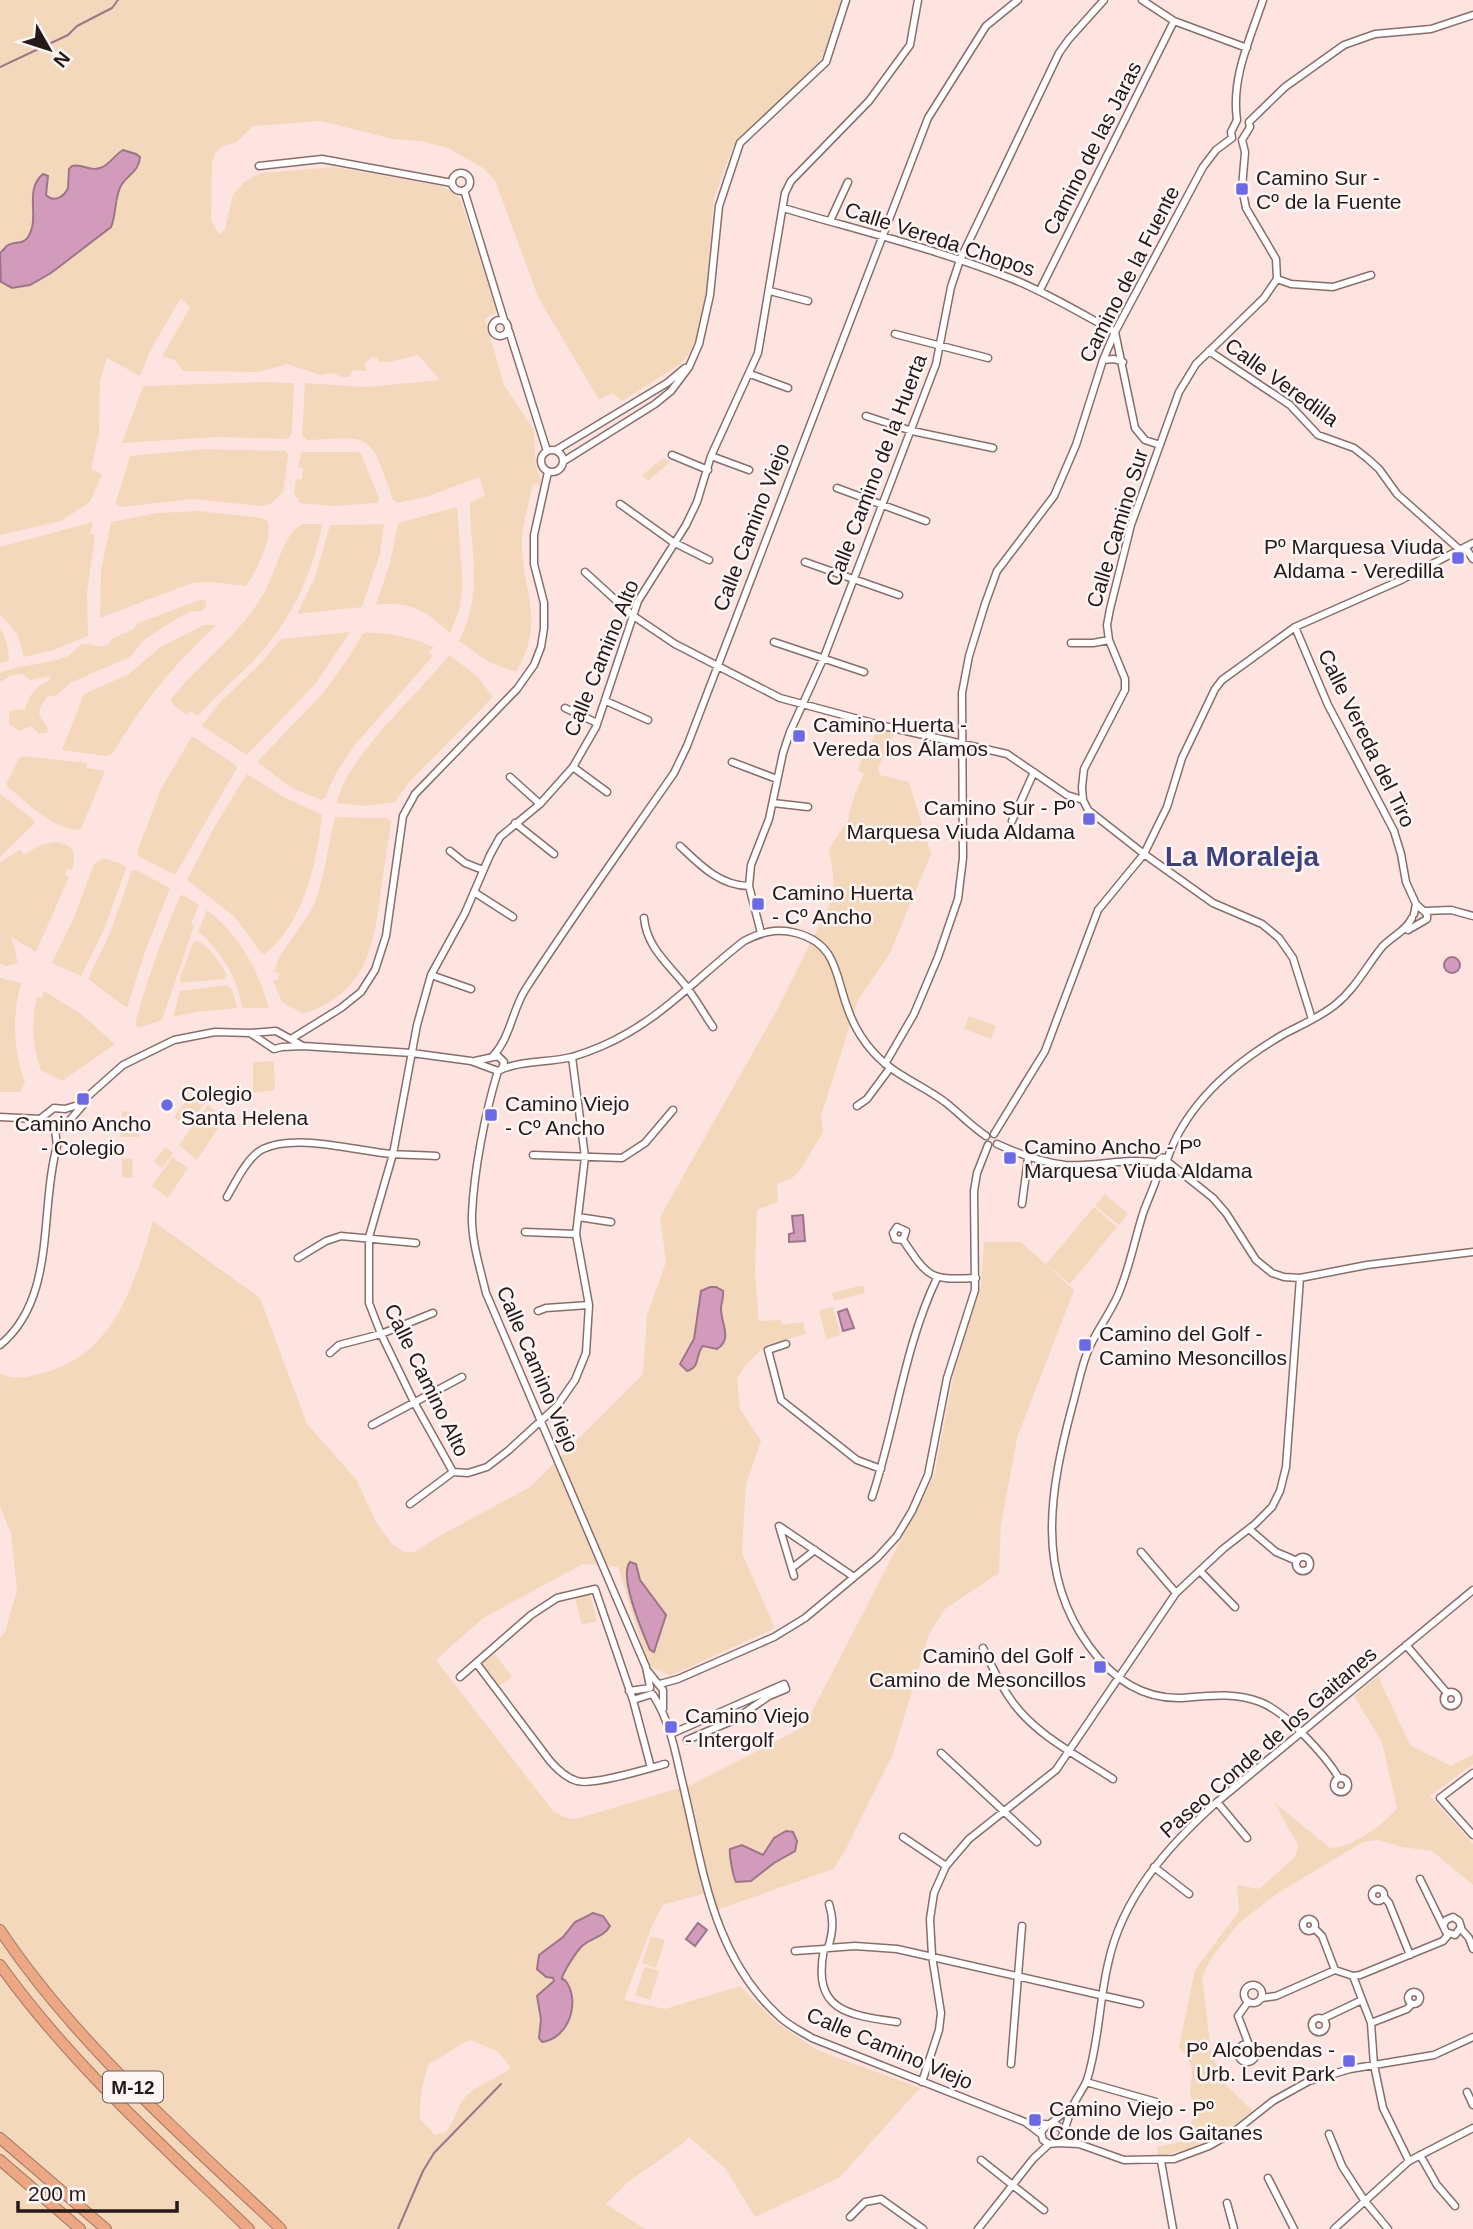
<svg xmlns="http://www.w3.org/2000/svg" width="1473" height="2229" font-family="Helvetica,sans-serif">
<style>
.green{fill:#f3d8bc;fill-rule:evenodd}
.water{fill:#d29bbb;stroke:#9e748a;stroke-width:2}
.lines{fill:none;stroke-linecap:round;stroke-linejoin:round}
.stream{stroke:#9e748a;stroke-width:2}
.minor-casing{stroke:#886e6a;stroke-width:9}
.highway-casing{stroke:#a6765f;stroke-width:12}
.minor{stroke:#fff;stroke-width:6}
.highway{stroke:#eca784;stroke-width:10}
.poi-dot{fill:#6b6ae4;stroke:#fdf6f5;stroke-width:2.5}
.labels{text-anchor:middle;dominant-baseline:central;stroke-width:5;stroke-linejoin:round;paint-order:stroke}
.shield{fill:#fdf6f5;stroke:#665c5b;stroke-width:2}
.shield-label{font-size:19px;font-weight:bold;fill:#251a19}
.street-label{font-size:21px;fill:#251a19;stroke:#fdf6f5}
.poi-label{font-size:21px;fill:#251a19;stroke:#fdf6f5;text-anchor:start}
.district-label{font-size:28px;font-weight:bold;fill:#3f417d;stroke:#fdf6f5}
</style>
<rect width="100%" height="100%" fill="#fde4e1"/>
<path class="green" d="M0,0H841L825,52L817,64L733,147L714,198L705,300L696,337L690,352L682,363L622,401L612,393L599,400L538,297L495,180L483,168L464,157L448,148L421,141L393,139L321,121L253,126L237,142L223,146L216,152L212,162L211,220L219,235L225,229L233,195L245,181L261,173L334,167L441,186L453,192L461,201L496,309V313L485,319L504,385L534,430L536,467L541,479L540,485L533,484C529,503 522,524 522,544C523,595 546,621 516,672L489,662L459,641C484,592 470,554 470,503L485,495L480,477L426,497L397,503L393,500C387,485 378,447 363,441C350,436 322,440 307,440L302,435L305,383L366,387L440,380L418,355L390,362H379L377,358L372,357L365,363L366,371L353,370L349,377H342L333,373L320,375L287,364L259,372L183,371L176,361L162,356L190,308L181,298L151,349L140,376L107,358L100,381L99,432L91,469L102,474L90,502L61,521L0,535Z
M261,382L294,383L292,432L288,439L216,437L122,443L143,386Z
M202,449L285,451L288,455L283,492L271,504L260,506L192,499L122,507L117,505L116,502L130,456Z
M301,452H358L361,454L379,498L378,503L332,506L300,503L294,493L296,479L302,480L303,468L298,467Z
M663,458L670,462L648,481L642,475Z
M457,507L463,586L459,611L450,633C424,610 411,601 376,605L390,563L398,523Z
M199,511L262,518L268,522C273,541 256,570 246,586L211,582L192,583L100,618L101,570L111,522L157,513Z
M93,522L90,534L95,535L87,592L88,636L54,650L24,657L18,635L0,614V547Z
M303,524H321L322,526C312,576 290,622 255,659C236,679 216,695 198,716L190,711L187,715L172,704L171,699C201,662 240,635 264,593C276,573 283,532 303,524Z
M384,524L380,554L362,607L297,614L315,577L330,525Z
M200,600H205L207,606L201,611H191L176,619L145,639L130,657L70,683L57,695L47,697C35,714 38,713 48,728L47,733H38L31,726L19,731L9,724V711L25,709C30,694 35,687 50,680V676L30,680L23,674L12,675L0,682V673C21,664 45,665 66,657C73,655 76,645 84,644C96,644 106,652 113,638L133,630L138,623Z
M203,625H216C171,668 145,700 113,753L107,756L62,750L84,694L129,674L159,648Z
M0,628C6,638 9,649 9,661L0,663Z
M350,632L316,683L247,755L202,726L218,704L259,665L281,639Z
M363,633C389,632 410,637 434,647L429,653L433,656L354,746L336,773L325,798L321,800L292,788L257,762L323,693L349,657Z
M449,655L476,675L493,697L410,781L395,802L366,806L337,803C345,758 420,693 449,655Z
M879,727L895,731L878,768L880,775L909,782L931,854L890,953L858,1000L821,1116L823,1132L801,1169L792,1178L777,1184L778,1202L757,1210L755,1273L759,1321L781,1320L782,1325L803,1322L806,1334L766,1345L747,1364L737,1378L740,1409L761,1441L746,1484L742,1553L775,1628L670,1676L648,1665L618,1567L583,1564L483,1618L436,1660L554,1812L569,1819L579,1818L693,1784L804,1727L934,1476L955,1368L981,1286L984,1242H1021L1074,1290L1017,1438L1001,1525L999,1573L945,1609L929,1634L893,1754L845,1851L833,1869L717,1910L713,1891L663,1905L652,1926L624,2000L665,2009L740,1986L776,2022L817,2050L920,2088L839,2178L755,2217L725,2168L689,2137L681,2145L629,2181L606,2204L645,2229H0V1638L5,1632L17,1590L11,1534L0,1506V1373C13,1381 27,1377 42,1373C113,1357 135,1283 153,1221L260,1298L307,1424L356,1479L376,1522L392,1544L404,1552H414L421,1548L441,1535L530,1487L643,1374L647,1315L666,1262L660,1217L777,1010L834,896L833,875L829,849L848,820L854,796L864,774L857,770ZM471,2040L498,2052L511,2068C498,2078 480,2084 468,2094C457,2104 455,2121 446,2132L435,2135L420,2119C420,2099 422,2082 429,2063C446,2057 454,2045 471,2040Z
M192,736L236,765L237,768L175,875L138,856L137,852L161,789Z
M23,756L87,763V768L105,771L81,829C60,835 23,800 7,786V782L20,757Z
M247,774L282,796L322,815C317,862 304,923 265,954L261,953L235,917L187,880L216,824Z
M0,794L33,819L35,823L0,857Z
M335,817L386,818L391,821C388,844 384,868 381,891C373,949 367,991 304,1014L282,1002L273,980H278L279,973L274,972C279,950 305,925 315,902C326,874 327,846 335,817Z
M55,842C74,845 77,852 72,870L67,869L65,875L69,877L36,952L11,937L18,963L7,966L0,964V863L20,849L24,855L40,845Z
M104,858L124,865L126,868L105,927L81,976L52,963L75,915L94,864Z
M132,870H136L170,888L145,952L127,1008L88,979L110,933Z
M183,895L199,905L191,924L194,926L162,1020L138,1028L135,1024C147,980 162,938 180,896Z
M207,910C234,931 250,956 262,987C264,994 268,1001 268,1008H243C236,976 222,952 198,931Z
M197,940C210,947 219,961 226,974L225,979L181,983L180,978L193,943Z
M0,978L21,983C12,1018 13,1047 25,1082L20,1092H0Z
M227,985L232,989L237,1008L196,1012L173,1017L180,991Z
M44,991L81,1014L115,1044L62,1081L41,1070C32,1046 31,1021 37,997L42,998Z
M969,1016L996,1026L991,1039L964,1029Z
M274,1061L275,1090L253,1093V1062Z
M192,1093L205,1103L187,1127L174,1117Z
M208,1105L224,1119L197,1160L179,1145Z
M122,1111L129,1112L139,1119V1137H121Z
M165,1147L173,1153L162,1168L154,1162Z
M172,1157L188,1168L168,1198L152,1186Z
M122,1158L133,1159L132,1178L122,1177Z
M1105,1194L1128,1214L1119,1225L1095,1206Z
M1094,1207L1117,1227L1070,1284L1046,1264Z
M863,1285L865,1293L834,1301L832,1293Z
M833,1307L841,1335L826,1339L819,1310Z
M590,1594L597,1621L582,1625L575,1597Z
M495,1654L512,1677L499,1686L482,1663Z
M1378,1676L1410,1745L1451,1766L1473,1754V1764L1430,1796L1473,1844V1885L1432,1851L1402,1847L1378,1840L1363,1842L1278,1893L1239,1923L1212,1957L1202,1977L1211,2051L1222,2081L1253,2111C1224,2133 1195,2152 1158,2155L1157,2147L1180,2142C1186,2131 1196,2119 1194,2105C1193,2099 1189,2095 1190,2089C1193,2067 1194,2066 1179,2047L1195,1970L1239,1911L1237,1885L1259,1889L1296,1856L1298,1845L1274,1802L1330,1848C1351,1848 1384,1825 1397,1808L1382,1742L1354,1696Z
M651,1936L665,1940L656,1968L642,1963Z
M645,1966L659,1971L650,2000L635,1995Z"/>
<path class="water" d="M123,150L136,154L140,157C139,171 129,174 122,184C114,196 117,213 111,227L51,273L30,285L12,288L1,282L0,253C3,251 5,247 8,245C15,241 23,245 28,237C41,217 23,191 43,174L48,176L46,195C54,203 64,197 68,188L69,169L72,166C82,163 90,172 100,168C110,165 114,155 123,150Z
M1444 965a8 8 0 1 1 16 0a8 8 0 1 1-16 0Z
M803,1215L805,1241L789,1242V1234L794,1233L792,1216Z
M710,1287H716L723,1291C724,1298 721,1302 721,1309C721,1324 733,1339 717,1349L703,1346C695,1354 701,1367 687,1371L680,1364L694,1339L701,1291Z
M847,1309L854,1328L843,1331L838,1312Z
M630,1562L636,1564L640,1580L666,1615L654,1652L650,1650C643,1633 618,1576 630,1562Z
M786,1831L793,1832L797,1841L795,1851L774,1863L751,1881L736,1882C733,1877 729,1854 730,1849L742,1845L763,1855L774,1838Z
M593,1913L603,1916L610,1926C603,1938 592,1937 582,1946C577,1951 562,1973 562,1979L565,1980C581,2000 570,2038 542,2042L539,2038L541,2019L537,1996L554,1981L553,1978L546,1977L537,1969L539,1955L563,1937L575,1922Z
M698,1923L707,1930L695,1946L686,1939Z"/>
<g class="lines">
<path class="stream" d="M0,67L68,35L77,26L112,8L118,0
M398,2229L423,2171L434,2153L501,2084"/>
<g class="minor-casing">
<path id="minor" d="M1142,0L1174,21L1247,48
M1237,120C1231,78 1250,39 1263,0
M1232,138L1231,132L1237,120
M1242,140L1245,152L1242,188L1246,208L1276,259L1277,279L1264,298L1196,364L1179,392L1131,525L1110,609L1107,625L1109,640L1125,679V690L1084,769L1082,787L1083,800L1088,810L1144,854L1213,903L1262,924L1279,938L1293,958L1312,1019
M1242,140L1250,127L1249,122L1285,87L1344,45L1375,34L1431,29L1473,15
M259,166L322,159L452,183
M452 182a9 9 0 1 1 18 0a9 9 0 1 1-18 0Z
M464,190L504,320
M783,208C861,231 940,250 1015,280C1049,294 1082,314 1115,332L1135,428L1145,440L1160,445
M830,221L848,182
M1277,279L1291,284L1333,287L1371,275
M1040,290L1174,21
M770,291L808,301
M492 328a8 8 0 1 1 16 0a8 8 0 1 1-16 0Z
M509,331L547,451
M895,334L988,358
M1209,351L1290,405L1318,435L1354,448L1368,459L1379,469L1397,494L1460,550
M1103,360L1114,359L1123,362
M750,374L788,388
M866,416L912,431L993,448
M541 461a11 11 0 1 1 22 0a11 11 0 1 1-22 0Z
M556,450L667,383L685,368
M672,455L708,470
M711,456L749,470
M564,461L655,404L671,391L689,367L699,344L710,295L719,206L740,143L826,62L846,0
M837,488L926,521
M620,504L673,542L709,560
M1465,547L1473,559
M805,562L899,595
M585,572L632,615L675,644L780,698L884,726L1007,754L1067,795L1083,800
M1295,627L1328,705L1394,831L1401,854L1406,882L1416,904
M774,642L864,672
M1071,643H1093L1109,640
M606,701L648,720
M565,708L597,723
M732,762L777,779
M573,767L607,792
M510,777L540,804
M773,803L808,807
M1012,821L1034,772
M515,823L554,854
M680,846C700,865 720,886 749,886
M450,851L465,863L483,870
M474,892L513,917
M1425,911L1451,910L1473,916
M644,918C647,949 670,965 688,989C697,1001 704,1014 713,1027
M1408,930L1427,919V914L1416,904L1414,914
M761,933L749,886L751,865L769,819L783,753L790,732L824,657L936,364L951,287L960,260L1059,53L1069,39L1104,0
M431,975L471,989
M250,1033L274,1049L282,1047L303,1046L412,1053L471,1061L498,1071
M291,1039L341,1008L361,992L375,970L386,936L403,816L415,794L517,689L534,665L541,647L544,628V603L534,564V535L548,472
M492,1057C510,1039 512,1011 525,990C573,916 624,845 674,773L687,746L928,118L986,26L1018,0
M572,1057L585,1157L576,1234L589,1305L586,1353L575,1380L557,1406L509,1450L487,1467L468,1473L453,1472L414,1402L381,1334L369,1303V1237L393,1154L417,1025L431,975L465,913L490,855L500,837L540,804L573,767L596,727L638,601L686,525L697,502L711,456L758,353L785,193L791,181L869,101L910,45L918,0
M475,1061L498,1056L504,1062L502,1069
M885,1064L914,1014L938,957L958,899L963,858L962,693L969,656L985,604L997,571L1054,496L1076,445L1103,360L1115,332L1203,167L1216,150L1232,138
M498,1071C485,1113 474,1170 472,1214C471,1240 480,1268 486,1293L646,1667L650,1687
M498,1071C520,1060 548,1063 572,1057C582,1054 593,1050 602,1046C660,1021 696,978 744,941C762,932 776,928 796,933C839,944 835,978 849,1012C854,1026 864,1042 874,1053C894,1075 922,1085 945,1102C959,1113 971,1126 986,1136
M857,1106L867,1099L890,1068
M0,1117L40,1119L55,1129H62L83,1105
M40,1119L54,1108L65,1109L78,1105L123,1065L174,1040L215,1032L250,1033L276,1031L303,1046
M994,1134L1045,1051L1098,910L1144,854L1167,807L1182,758L1215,689L1222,680L1295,627L1399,581L1473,543
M997,1144C1019,1154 1040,1162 1065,1165C1096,1167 1128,1157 1159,1163
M533,1155L622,1158L645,1143L673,1110
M1158.5 1162a4.5 4.5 0 1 1 9 0a4.5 4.5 0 1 1-9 0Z
M1167,1160C1186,1103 1234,1063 1284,1034C1301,1025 1320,1017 1335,1005C1355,989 1366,967 1382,947C1392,936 1405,932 1412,918
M1168,1162L1213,1198L1226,1213L1256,1260L1272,1273L1284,1277L1300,1278L1367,1265L1473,1252
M1160,1165C1157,1184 1146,1201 1141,1220C1133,1247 1129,1269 1118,1295C1110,1313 1098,1329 1090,1346C1081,1365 1078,1387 1072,1407C1050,1490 1035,1572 1089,1646C1111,1677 1141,1699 1181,1698C1207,1696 1234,1692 1260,1702C1285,1711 1325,1755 1339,1778
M227,1197C235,1183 248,1156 263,1149C296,1133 356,1151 392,1154C407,1155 422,1155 436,1156
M1022,1204L1028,1158
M578,1217L611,1222
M525,1232L576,1234
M903,1240L906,1231L897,1227L893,1233L895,1239L903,1240C929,1279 930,1280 976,1278
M298,1258L326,1241L341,1236L416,1243
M538,1311L546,1308L589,1305
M786,1344L768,1350L781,1400L857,1460L881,1469
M0,1345C57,1298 39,1211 57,1146L55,1129
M330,1353L339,1345L381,1334L433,1313
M372,1425L462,1377
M872,1497C896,1425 904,1347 937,1278
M410,1504L453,1472
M1249,1529L1276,1552L1297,1561
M1141,1552L1176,1593
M1296 1564a7 7 0 1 1 14 0a7 7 0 1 1-14 0Z
M792,1568L815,1550
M1200,1571L1235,1607
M794,1576L779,1526L854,1577
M1406,1645L1447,1693
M983,1648C991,1664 999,1682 1009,1697C1033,1734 1077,1755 1113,1779
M477,1664L550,1761C557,1769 566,1778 577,1781C592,1786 647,1769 665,1764
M647,1670L663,1690V1709
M460,1677L531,1615L557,1598L595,1589L633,1700L651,1768
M660,1684L678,1679L774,1637L805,1618L877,1558L897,1536L912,1511L928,1475L947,1378L975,1290L974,1191L977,1173L988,1145
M629,1691L650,1688
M1444 1699a7 7 0 1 1 14 0a7 7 0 1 1-14 0Z
M653,1695C670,1721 675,1751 682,1781C703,1866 711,1956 781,2018C790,2026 802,2032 812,2038L1025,2122L1041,2134
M633,1700L652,1694
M671,1734L784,1684L786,1689L769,1696L734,1720L687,1740
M941,1753L1037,1842
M1473,1773L1440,1798L1473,1835
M1334 1785a7 7 0 1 1 14 0a7 7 0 1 1-14 0Z
M1217,1802L1247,1838
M903,1837L946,1866
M1154,1867L1189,1894
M1420,1879L1446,1932L1455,1935L1461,1927L1459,1921L1453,1917L1446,1920L1443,1926
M1372 1895a6 6 0 1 1 12 0a6 6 0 1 1-12 0Z
M1384,1897L1389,1903L1410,1955
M829,1904C834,1920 833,1932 828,1948L824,1949C812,2010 846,2015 897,2022
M1303 1925a6 6 0 1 1 12 0a6 6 0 1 1-12 0Z
M1314,1928L1322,1936L1335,1970
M1461,1929L1469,1938L1473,1949
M828,1948L855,1946L897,1949L1140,2004
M795,1951L824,1949
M1353,1976L1371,2023L1374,2065L1383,2108L1409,2161
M1244 1994a9 9 0 1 1 18 0a9 9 0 1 1-18 0Z
M1408 1998a6 6 0 1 1 12 0a6 6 0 1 1-12 0Z
M1262,1998L1276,1996L1335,1970L1353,1976L1360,1975L1443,1941L1448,1935
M1248,2002L1238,2016L1249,2045
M1312 2025a7 7 0 1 1 14 0a7 7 0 1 1-14 0Z
M1322,2019L1362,2000
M1371,2023L1407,2009L1412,2004
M1238 2053a9 9 0 1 1 18 0a9 9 0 1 1-18 0Z
M1011,2064L1022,1926
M922,2082L939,2030L941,2013L932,1956L930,1919L934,1893L946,1866L969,1839L1056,1770L1176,1593L1223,1549L1255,1524L1272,1507L1280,1491L1286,1467L1300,1278
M1086,2082L1156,2102
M1467,2092L1473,2105
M1030,2123L1057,2125L1078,2144
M1051,2123L1070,2108
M1047,2125L1041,2132L1043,2140L1049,2144L1058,2143C1065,2134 1067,2119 1072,2108C1076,2098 1083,2090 1087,2080C1099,2043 1099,2002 1108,1964C1122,1897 1168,1846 1217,1802L1473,1590
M1329,2134L1342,2166L1364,2200L1388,2229
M1058,2143L1079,2144L1124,2160L1174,2159L1209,2146L1235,2131L1273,2101L1309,2081L1350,2069L1434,2055L1473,2037
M1420,2155L1437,2185L1455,2206
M981,2160L1044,2210
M1161,2161L1173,2229
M1268,2178L1294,2229
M1227,2203L1234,2229
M850,2217L865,2202L881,2199L923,2229
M978,2229L1033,2159L1049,2144
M1334,2229L1409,2161L1473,2128"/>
</g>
<g class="highway-casing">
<path id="highway" d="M0,1930C76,2044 183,2136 281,2229
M0,1965C71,2064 162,2145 249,2229
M0,2138L106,2229
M0,2160L80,2229"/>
</g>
<use href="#minor" class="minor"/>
<use href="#highway" class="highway"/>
</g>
<g class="poi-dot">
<rect x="1235" y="182" width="14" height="14" rx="3.5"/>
<rect x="1451" y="551" width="14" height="14" rx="3.5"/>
<rect x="792" y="729" width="14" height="14" rx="3.5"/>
<rect x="1082" y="812" width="14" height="14" rx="3.5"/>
<rect x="751" y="897" width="14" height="14" rx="3.5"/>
<rect x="76" y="1092" width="14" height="14" rx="3.5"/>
<circle cx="167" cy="1105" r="7"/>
<rect x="484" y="1108" width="14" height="14" rx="3.5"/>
<rect x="1003" y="1151" width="14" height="14" rx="3.5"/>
<rect x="1078" y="1338" width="14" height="14" rx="3.5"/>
<rect x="1093" y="1660" width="14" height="14" rx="3.5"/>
<rect x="664" y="1720" width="14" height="14" rx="3.5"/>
<rect x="1342" y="2054" width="14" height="14" rx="3.5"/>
<rect x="1028" y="2113" width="14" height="14" rx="3.5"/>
</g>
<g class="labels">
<rect class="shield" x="103" y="2071.5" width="60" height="31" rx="5"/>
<g class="shield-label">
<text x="133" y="2087">M-12</text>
</g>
<g class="street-label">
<text transform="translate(1092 148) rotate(-63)">Camino de las Jaras</text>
<text transform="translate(940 239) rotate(18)">Calle Vereda Chopos</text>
<text transform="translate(1129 274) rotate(-63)">Camino de la Fuente</text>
<text transform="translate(1282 382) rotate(36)">Calle Veredilla</text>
<text transform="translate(876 470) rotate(-69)">Calle Camino de la Huerta</text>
<text transform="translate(751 527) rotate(-69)">Calle Camino Viejo</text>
<text transform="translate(1117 528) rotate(-73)">Calle Camino Sur</text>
<text transform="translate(601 658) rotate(-68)">Calle Camino Alto</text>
<text transform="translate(1367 738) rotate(64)">Calle Vereda del Tiro</text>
<text transform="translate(538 1369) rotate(67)">Calle Camino Viejo</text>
<text transform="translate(427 1380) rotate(64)">Calle Camino Alto</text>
<text transform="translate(1268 1742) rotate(-41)">Paseo Conde de los Gaitanes</text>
<text transform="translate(890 2048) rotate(23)">Calle Camino Viejo</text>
</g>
<g class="poi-label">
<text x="1256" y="177">Camino Sur -<tspan x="1256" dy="24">Cº de la Fuente</tspan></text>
<text x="1444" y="546" text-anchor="end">Pº Marquesa Viuda<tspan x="1444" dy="24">Aldama - Veredilla</tspan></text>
<text x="813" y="724">Camino Huerta -<tspan x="813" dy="24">Vereda los Álamos</tspan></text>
<text x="1075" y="807" text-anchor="end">Camino Sur - Pº<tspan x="1075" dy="24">Marquesa Viuda Aldama</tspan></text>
<text x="772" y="892">Camino Huerta<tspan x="772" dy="24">- Cº Ancho</tspan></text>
<text x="181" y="1093">Colegio<tspan x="181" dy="24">Santa Helena</tspan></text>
<text x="505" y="1103">Camino Viejo<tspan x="505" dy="24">- Cº Ancho</tspan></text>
<text x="83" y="1123" text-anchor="middle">Camino Ancho<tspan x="83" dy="24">- Colegio</tspan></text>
<text x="1024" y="1146">Camino Ancho - Pº<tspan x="1024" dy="24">Marquesa Viuda Aldama</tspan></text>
<text x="1099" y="1333">Camino del Golf -<tspan x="1099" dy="24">Camino Mesoncillos</tspan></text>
<text x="1086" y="1655" text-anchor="end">Camino del Golf -<tspan x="1086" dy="24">Camino de Mesoncillos</tspan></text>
<text x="685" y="1715">Camino Viejo<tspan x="685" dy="24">- Intergolf</tspan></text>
<text x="1335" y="2049" text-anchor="end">Pº Alcobendas -<tspan x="1335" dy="24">Urb. Levit Park</tspan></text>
<text x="1049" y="2108">Camino Viejo - Pº<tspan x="1049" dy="24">Conde de los Gaitanes</tspan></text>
</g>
<g class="district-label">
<text x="1242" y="856">La Moraleja</text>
</g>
</g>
<g transform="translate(49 49) rotate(129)" stroke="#fdf6f5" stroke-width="5" paint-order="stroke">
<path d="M0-5L12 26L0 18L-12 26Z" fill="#251a19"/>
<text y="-10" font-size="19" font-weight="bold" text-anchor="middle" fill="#251a19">N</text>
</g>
<path d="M18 2201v10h159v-10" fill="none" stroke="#251a19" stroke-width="3.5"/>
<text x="28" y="2201" font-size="21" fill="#251a19" stroke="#fdf6f5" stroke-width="5" paint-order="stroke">200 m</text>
</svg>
